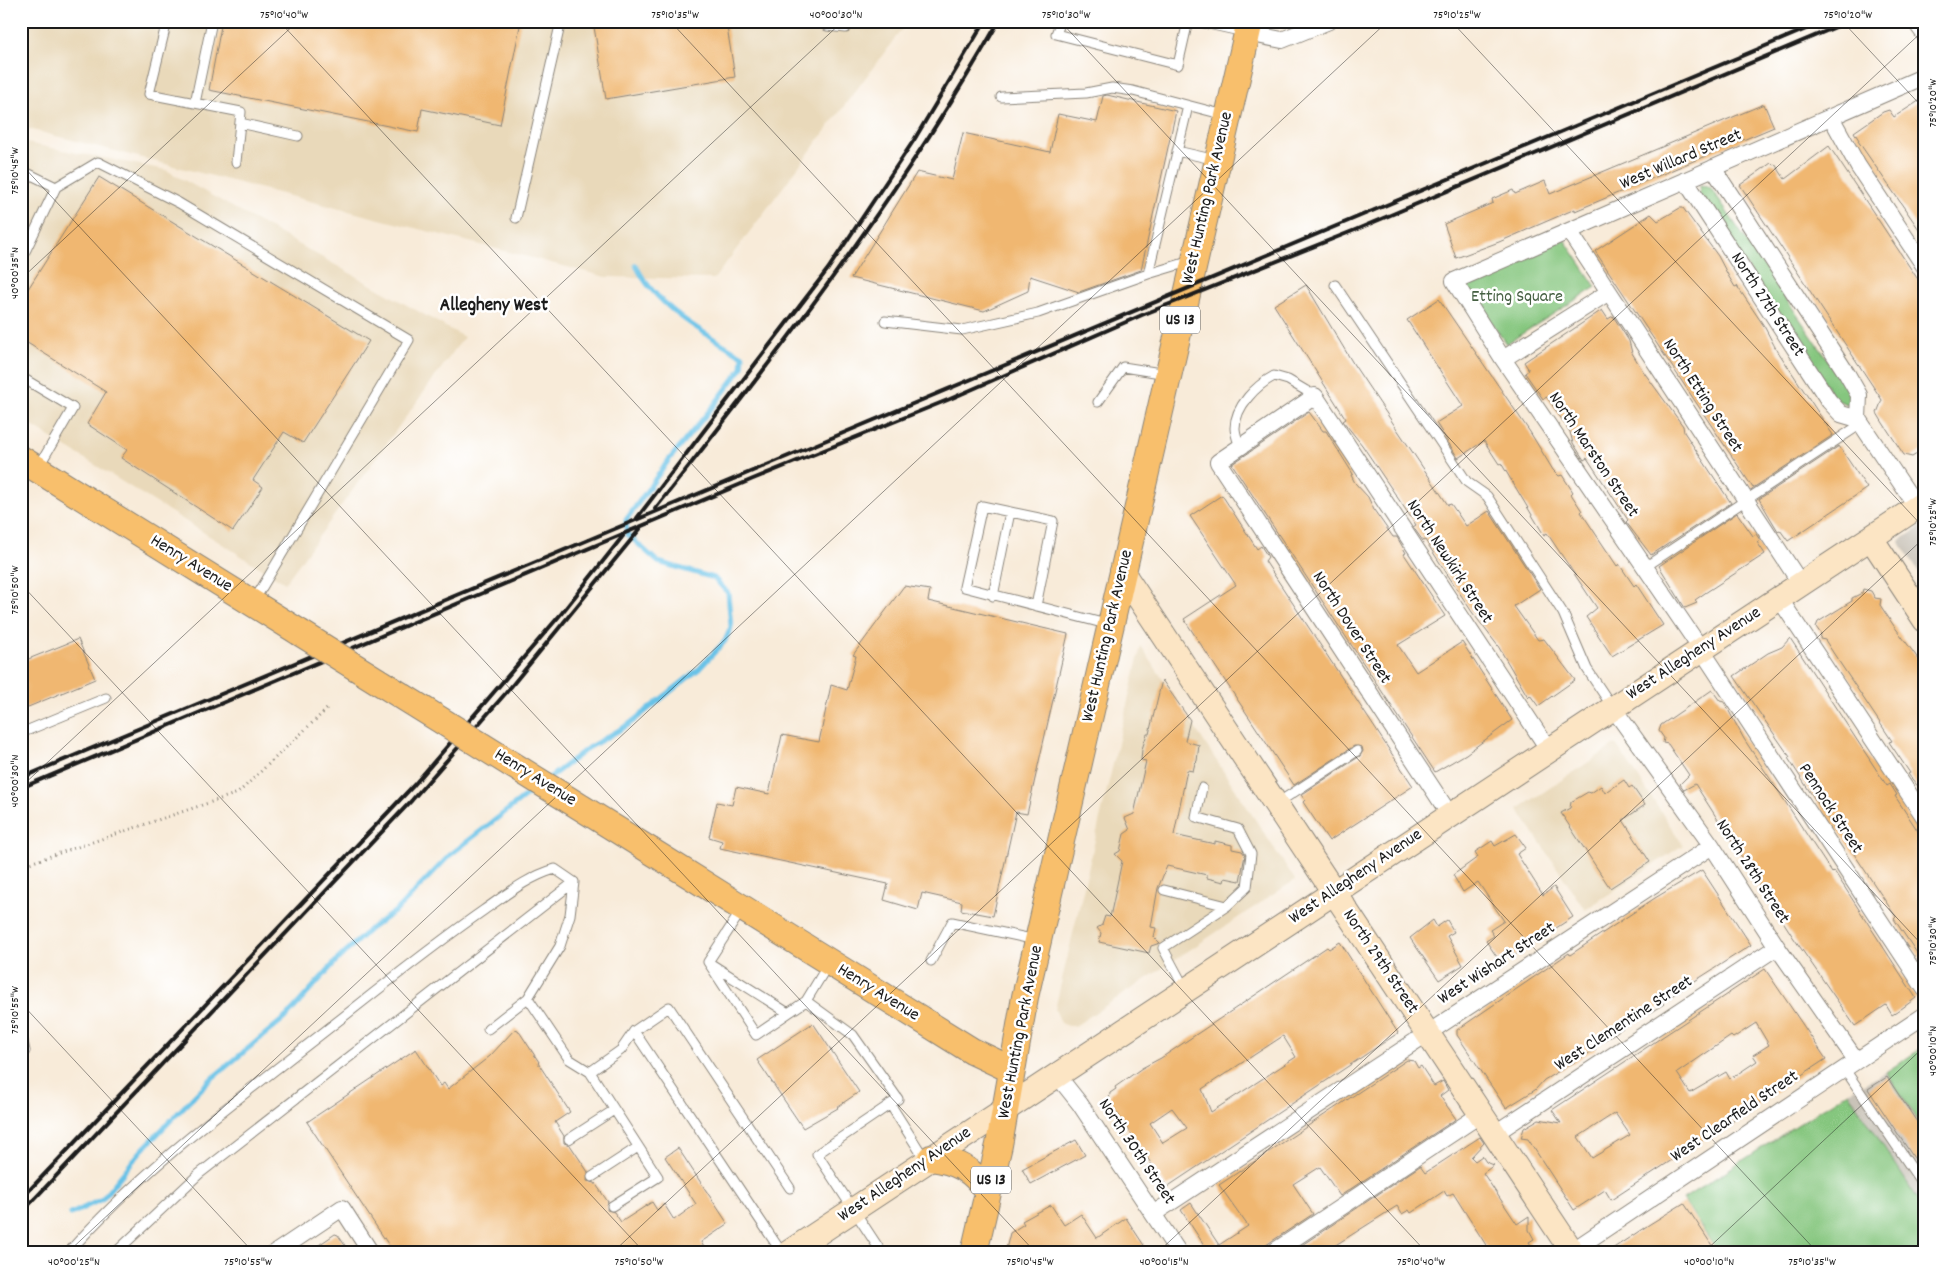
<svg xmlns="http://www.w3.org/2000/svg" width="1946" height="1274" font-family="Dekko,sans-serif">
<style>
.built{fill:#e9d9ba}
.industrial{fill:#c9c3b8}
.green{fill:#85c67e;stroke:#50714d}
.lines{fill:none;stroke-linecap:round;stroke-linejoin:round}
.stream{stroke:#69c2e7;stroke-width:5}
.building{fill:#f0b771;fill-rule:evenodd}
.lane-casing{stroke:#8a847a;stroke-width:11}
.street-casing{stroke:#8a847a;stroke-width:18}
.secondary-casing{stroke:#8a847a;stroke-width:26}
.primary-casing{stroke:#8a847a;stroke-width:28}
.path{stroke:#8a847a;stroke-width:3;stroke-dasharray:1 4;stroke-linecap:butt}
.lane{stroke:#fff;stroke-width:9}
.street{stroke:#fff;stroke-width:16}
.secondary{stroke:#fce5c4;stroke-width:24}
.primary{stroke:#f8bf6c;stroke-width:26}
.rail{stroke:#1c1c1c;stroke-width:4}
.primary-bridge-casing{stroke:#8a847a;stroke-width:28;stroke-linecap:butt}
.primary-bridge{stroke:#f8bf6c;stroke-width:26}
.ticks{fill:none;stroke:#1c1c1c;stroke-width:1;stroke-opacity:0.45}
.labels{text-anchor:middle;dominant-baseline:central;stroke-width:5;stroke-linejoin:round;paint-order:stroke}
.shield{fill:#fff;stroke:#606060;stroke-width:1}
.shield-label{font-size:16px;font-weight:bold;fill:#1c1c1c}
.street-label{font-size:18px;fill:#1c1c1c;stroke:#fff}
.park-label{font-size:18px;fill:#466043;stroke:#fff}
.neighbourhood-label{font-size:19px;font-weight:bold;fill:#1c1c1c;stroke:#fff}
.neatline{fill:none;stroke:#1c1c1c;stroke-width:2}
.ticks-label{font-size:12px;text-anchor:middle;fill:#1c1c1c}
</style>
<rect width="100%" height="100%" fill="#fff"/>
<filter id="ink" filterUnits="userSpaceOnUse"><feTurbulence type="fractalNoise" baseFrequency=".02" numOctaves="2"/><feDisplacementMap in="SourceGraphic" scale="10" xChannelSelector="R" yChannelSelector="G"/><feConvolveMatrix kernelMatrix="1 2 1 2 8 2 1 2 1" color-interpolation-filters="sRGB"/></filter>
<filter id="wash" filterUnits="userSpaceOnUse"><feTurbulence type="fractalNoise" baseFrequency=".0096" numOctaves="4" result="noise"/><feDisplacementMap in="SourceGraphic" scale="20" xChannelSelector="R" yChannelSelector="G"/><feGaussianBlur stdDeviation="1.12" result="paint"/><feColorMatrix in="noise" values="0 0 0 0 0 0 0 0 0 0 0 0 0 0 0 0 0 1.4 0 .05"/><feComposite in="paint" operator="in"/></filter>
<g filter="url(#wash)">
<rect width="100%" height="100%" fill="#f8ebd9"/>
<path class="built" d="M22,21H908L714,279L606,277L21,127Z
M21,142L166,170L464,337L285,583L21,419Z
M1141,646L1295,880L1075,1026H1068L1061,1023L1055,1009Z
M1616,744L1683,845L1585,910L1518,809Z"/>
<path class="industrial" d="M1925,524V582L1899,541Z
M1886,1072L1925,1131V1134L1887,1077L1868,1089L1915,1160L1925,1155V1210L1848,1092Z"/>
<path class="green" d="M1700,186L1710,187L1849,391L1850,405L1836,400L1699,195Z
M1564,239L1596,287L1506,344L1466,283Z
M1925,1046V1131L1886,1072Z
M1848,1092L1925,1210V1253H1718L1683,1199Z"/>
<g class="lines">
<path class="stream" d="M549,778L588,748L628,725L699,669L725,641L731,627L728,593L714,578L658,562L627,534L626,520L668,461L714,405L742,368L743,356C705,334 654,306 636,265
M71,1214L102,1199L141,1151L210,1080L287,1016L338,959L370,929L397,910L450,855L536,788"/>
</g>
<g id="blocks">
<path class="building" d="M222,21H521L500,125L422,109L418,132L209,90Z
M593,21H726L735,77L606,99Z
M1107,95L1176,111L1141,270L1079,292L1030,276L1028,291L984,311L851,278L917,172L952,180L963,133L1050,152L1058,114L1097,122L1103,96Z
M1925,97V238L1858,141L1859,140L1854,132L1883,112L1889,110L1894,117Z
M1764,104L1774,127L1575,211V209L1499,242L1456,258L1444,224L1493,203L1492,199L1513,190L1515,194L1545,181L1550,194Z
M1829,146L1925,290V449L1912,457L1904,455L1883,423L1877,413L1882,400L1740,185L1771,163L1773,165L1775,164L1785,179Z
M99,177L369,341L303,443L284,432L253,480L263,487L233,531L121,458L127,450L87,424L106,392L21,339V300Z
M1680,208H1683L1718,256L1729,277L1735,287L1737,286L1764,326L1775,347L1833,435L1753,488L1595,251L1651,214L1658,221Z
M1306,285L1354,365L1448,505L1451,504L1466,526L1489,511L1540,589L1514,606L1538,640L1544,639L1575,680L1538,706L1530,695L1528,697L1498,646L1472,612L1425,540L1423,541L1413,527L1416,525L1362,445L1343,421L1346,419L1274,305Z
M1439,299L1530,432L1553,470L1559,476L1562,475L1573,492L1571,494L1582,511L1581,512L1617,566L1619,564L1634,586L1636,584L1663,625L1612,656L1586,617L1597,608L1547,533L1544,535L1501,463L1499,464L1484,441L1458,458L1436,423L1463,406L1407,320Z
M1602,310L1608,319L1613,316L1629,341L1632,353L1643,371L1683,426L1684,432L1731,503L1651,555L1626,522L1628,520L1587,458L1584,460L1573,443L1570,432L1547,397L1543,399L1525,373L1529,370L1524,362Z
M1309,412L1323,431H1326L1353,474L1351,475L1355,483L1368,497L1374,510L1393,537H1397L1406,553L1404,554L1445,616L1398,645L1416,672L1462,642L1512,720L1466,754L1435,772L1232,464Z
M1839,446L1867,488L1788,541L1780,530L1778,531L1759,499Z
M1222,495L1257,549L1261,546L1268,557L1265,561L1413,786L1329,841L1303,802L1305,800L1301,795L1360,756L1363,751L1362,747L1354,746L1294,785L1184,619L1236,585L1190,516Z
M1737,513L1753,536L1756,534L1760,540L1757,542L1765,554L1705,593L1695,600L1697,603L1685,608L1659,566Z
M904,586L930,590L928,601L1068,634L1027,814L1016,812L993,916L961,910L962,902L922,893L918,910L884,900L888,884L720,848L722,841L709,837L717,802L732,805L736,787L769,794L782,735L819,742L831,685L847,690L856,656L853,655Z
M1863,589L1871,591L1875,598L1881,599L1880,605L1894,626L1925,668V795L1908,774L1910,773L1889,742L1892,741L1834,654L1825,640L1820,639L1821,634L1816,627L1818,622L1852,601V598L1862,593Z
M1790,638L1887,786L1890,784L1897,795L1895,796L1925,842V965L1894,919L1896,917L1838,830L1836,831L1812,795L1788,758L1790,757L1734,676L1768,653L1782,647Z
M78,639L95,679L21,710V662Z
M1162,680L1190,720L1185,741L1199,745L1197,761L1195,763L1193,771L1187,770L1174,835L1215,844V841L1232,845V849L1242,851L1245,855L1240,881L1225,878L1224,882L1207,878V875L1167,866L1158,888L1151,927L1156,928L1154,937L1160,943L1151,946L1149,953L1099,942L1101,933L1097,928L1102,925L1105,916L1110,917L1122,861L1115,854L1120,851L1124,834L1130,830L1125,818L1134,814L1146,761L1141,760L1142,749L1147,734H1149Z
M1712,690L1720,701L1724,702L1744,739L1832,873L1834,871L1838,877L1916,998L1897,1012L1892,1015L1886,1005L1855,1026L1793,937L1695,784L1684,790L1680,784L1689,775L1668,744L1663,743L1664,738L1659,731L1661,725Z
M1624,780L1629,788L1632,786L1645,805L1623,820L1650,862L1610,888L1561,813L1570,808L1571,802L1588,792L1591,793L1601,786L1605,793Z
M1516,834L1526,848L1517,854L1543,895L1554,887L1573,917L1510,958L1508,955L1499,960L1486,941L1494,936L1490,930L1504,921L1478,882L1463,892L1453,875L1478,857L1475,852L1492,841L1495,846Z
M1702,870L1751,945L1662,1002L1664,1004L1646,1015L1645,1013L1594,1047L1596,1049L1544,1080L1535,1090L1506,1108L1457,1035V1030L1569,953L1570,955L1655,898Z
M1433,920L1437,927L1447,920L1454,932L1447,936L1463,965L1439,980L1410,938Z
M1340,942L1398,1033L1167,1187L1109,1101L1110,1093L1116,1089L1115,1087L1142,1068L1161,1058L1327,947L1329,949ZM1283,1036L1296,1057L1211,1112L1202,1089ZM1172,1108L1187,1128L1163,1143L1150,1123Z
M1765,969L1826,1059L1611,1200L1605,1190L1574,1210L1528,1139L1521,1138L1524,1128L1539,1119L1561,1123L1552,1110ZM1756,1023L1769,1045L1753,1055L1757,1061L1730,1079L1726,1072L1690,1093L1677,1073L1731,1036L1733,1038ZM1615,1113L1630,1135L1592,1158L1578,1137Z
M813,1023L859,1092L837,1107L838,1108L803,1128L757,1060Z
M515,1029L518,1030L539,1062L538,1063L570,1112L555,1122L564,1136V1143L570,1145L588,1172L587,1181L595,1183L608,1202L607,1210L614,1212L621,1222L652,1202L657,1210L664,1204L674,1220L696,1204L665,1157L678,1148L728,1224L701,1242L707,1253H394L307,1122L416,1049L440,1086L444,1083L448,1089L490,1056Z
M1407,1060L1414,1061L1418,1068L1421,1066L1434,1086L1443,1081L1448,1090L1440,1096L1456,1119L1340,1196L1320,1167L1293,1184L1313,1214L1266,1245L1262,1253H1206L1208,1251L1181,1210L1191,1203L1219,1245L1248,1226L1219,1185Z
M1887,1077L1925,1134V1155L1916,1161L1868,1089Z
M1480,1137L1484,1143L1471,1157L1475,1161L1482,1156L1486,1162L1494,1165L1483,1173L1517,1224L1529,1216V1230L1534,1239L1529,1242L1536,1253H1491L1453,1193L1447,1196L1444,1191L1411,1213L1409,1210L1402,1214L1397,1206L1323,1253H1290L1420,1166L1425,1173Z
M1076,1140L1085,1155L1031,1184L1022,1169Z
M1684,1203L1717,1253H1606L1650,1224Z
M1051,1205L1064,1225L1081,1214L1097,1238L1126,1218L1149,1253H1005L1010,1233L1024,1224L1022,1221Z
M335,1234L338,1235L350,1253H307Z"/>
</g>
</g>
<g filter="url(#ink)">
<use href="#blocks" fill-opacity="0" stroke="#8a847a" stroke-width="1"/>
<g class="lines">
<g class="lane-casing">
<path id="lane" d="M167,21L149,94L241,112L236,162
M818,21L827,26L846,28L851,21
M1061,21L1056,34L1178,65L1188,21
M1195,21L1244,32
M1001,97L1086,93L1112,88L1133,91L1225,115
M195,103L212,21
M240,123L298,136
M1177,151L1216,160
M21,170L56,187
M516,218L561,21
M21,260L56,187L98,162L179,203L409,340L254,601
M1148,274L1188,106
M1335,285L1467,482L1487,496L1563,613L1587,669L1613,708
M885,321L962,330L1038,313L1148,274L1191,261
M21,377L73,408L39,466
M1098,402L1123,367L1167,374
M1240,447C1238,441 1235,434 1235,428C1235,406 1257,385 1274,376L1288,380L1315,396
M1645,567L1861,424
M993,596L1010,512
M1036,606L1053,521L982,506L964,587L1110,625
M21,733L106,698
M1202,788L1196,817L1238,829L1251,854L1247,887L1227,906
M1276,804L1357,751
M1164,890L1227,906L1163,948L1185,989
M741,911L708,962L756,1035L806,1001L829,963
M931,961L952,922L1036,940
M711,964L788,1013
M806,1001L853,1035L898,1099L817,1154L882,1253
M488,1029L528,998L569,1059L590,1072
M21,1032L25,1051L21,1052
M1844,1068L1925,1188
M890,1104L926,1161
M569,1139L614,1110
M592,1177L638,1147
M612,1206L658,1177L590,1072L621,1050L634,1031
M812,1237L822,1253
M68,1253C151,1159 254,1088 352,1010C395,976 438,942 484,910C507,894 528,877 555,869L574,882L570,915L560,946L528,998
M115,1253L199,1174L574,882
M782,1253L634,1031L669,1007L790,1188"/>
</g>
<g class="street-casing">
<path id="street" d="M1915,21L1925,35
M1247,33L1282,40L1329,21
M1925,76L1454,281L1503,359L1701,649L1925,989
M1831,117L1858,166L1925,267
M1713,168L1847,374L1859,395L1858,419L1917,507
M1685,180L1829,401L1841,414L1858,419
M1569,231L1801,584
M1503,359L1609,292
M1779,598L1925,818
M1613,708L1712,846L1777,947L1856,1060
M1450,815L1218,462L1315,396L1549,750
M1057,1075L1080,1104L1179,1253
M1494,1134L1777,947
M1153,1214L1712,846
M275,1253L342,1208L371,1253
M1272,1253L1481,1114
M1569,1253L1925,1015"/>
</g>
<g class="secondary-casing">
<path id="secondary" d="M1871,538L1925,620
M1122,572L1573,1253
M788,1253L1925,502"/>
</g>
<g class="primary-casing">
<path id="primary" d="M21,459L299,632
M651,851L972,1051L1012,1070
M931,1158C957,1161 973,1170 988,1192
M974,1253L999,1145L1025,997L1250,21"/>
</g>
<path class="path" d="M21,866L238,793L329,707"/>
<use href="#lane" class="lane"/>
<use href="#street" class="street"/>
<use href="#secondary" class="secondary"/>
<use href="#primary" class="primary"/>
<path class="rail" d="M655,509C779,353 901,194 999,21
M637,518L828,269L914,140L985,21
M21,778L1825,21
M21,788L753,479L950,399L1142,315L1355,230L1850,21
M21,1199L414,785L561,614L623,536
M21,1213L412,800L505,694L640,529"/>
<g class="primary-bridge-casing">
<path id="primary-bridge" d="M299,632L651,851"/>
</g>
<use href="#primary-bridge" class="primary-bridge"/>
</g>
</g>
<path class="ticks" d="M279,21L1427,1253M670,21L1818,1253M1060,21L1925,948M1451,21L1925,529M1842,21L1925,110M21,164L1036,1253M21,279L298,21M21,584L645,1253M21,787L843,21M21,1003L254,1253M67,1253L1388,21M612,1253L1925,29M1157,1253L1925,537M1703,1253L1925,1046"/>
<g class="labels">
<g class="shield">
<rect x="1160" y="306.5" width="40" height="27" rx="4"/>
<rect x="971" y="1166.5" width="40" height="27" rx="4"/>
</g>
<g class="shield-label">
<text x="1180" y="320">US 13</text>
<text x="991" y="1180">US 13</text>
</g>
<g class="street-label">
<text transform="translate(1681 160) rotate(-23)">West Willard Street</text>
<text transform="translate(1208 198) rotate(-77)">West Hunting Park Avenue</text>
<text transform="translate(1767 305) rotate(57)">North 27th Street</text>
<text transform="translate(1702 396) rotate(57)">North Etting Street</text>
<text transform="translate(1593 455) rotate(56)">North Marston Street</text>
<text transform="translate(1449 562) rotate(57)">North Newkirk Street</text>
<text transform="translate(191 564) rotate(32)">Henry Avenue</text>
<text transform="translate(1351 628) rotate(57)">North Dover Street</text>
<text transform="translate(1108 636) rotate(-77)">West Hunting Park Avenue</text>
<text transform="translate(1694 654) rotate(-33)">West Allegheny Avenue</text>
<text transform="translate(535 778) rotate(32)">Henry Avenue</text>
<text transform="translate(1830 809) rotate(57)">Pennock Street</text>
<text transform="translate(1752 872) rotate(57)">North 28th Street</text>
<text transform="translate(1356 877) rotate(-34)">West Allegheny Avenue</text>
<text transform="translate(1380 962) rotate(56)">North 29th Street</text>
<text transform="translate(1497 964) rotate(-33)">West Wishart Street</text>
<text transform="translate(878 993) rotate(32)">Henry Avenue</text>
<text transform="translate(1624 1024) rotate(-33)">West Clementine Street</text>
<text transform="translate(1021 1032) rotate(-79)">West Hunting Park Avenue</text>
<text transform="translate(1735 1117) rotate(-34)">West Clearfield Street</text>
<text transform="translate(1136 1152) rotate(56)">North 30th Street</text>
<text transform="translate(905 1175) rotate(-34)">West Allegheny Avenue</text>
</g>
<g class="park-label">
<text x="1517" y="297">Etting Square</text>
</g>
<g class="neighbourhood-label">
<text x="494" y="306">Allegheny West</text>
</g>
</g>
<rect width="1946" height="1274" fill="none" stroke="#fff" stroke-width="55"/>
<rect x="28" y="28" width="1890" height="1218" class="neatline"/>
<g class="ticks-label">
<text x="284" y="18">75°10'40"W</text>
<text x="675" y="18">75°10'35"W</text>
<text x="836" y="18">40°00'30"N</text>
<text x="1066" y="18">75°10'30"W</text>
<text x="1457" y="18">75°10'25"W</text>
<text x="1848" y="18">75°10'20"W</text>
<text transform="translate(1932 103) rotate(-90)" y="4">75°10'20"W</text>
<text transform="translate(14 171) rotate(-90)" y="4">75°10'45"W</text>
<text transform="translate(14 273) rotate(-90)" y="4">40°00'35"N</text>
<text transform="translate(1932 522) rotate(-90)" y="4">75°10'25"W</text>
<text transform="translate(14 590) rotate(-90)" y="4">75°10'50"W</text>
<text transform="translate(14 781) rotate(-90)" y="4">40°00'30"N</text>
<text transform="translate(1932 941) rotate(-90)" y="4">75°10'30"W</text>
<text transform="translate(14 1010) rotate(-90)" y="4">75°10'55"W</text>
<text transform="translate(1932 1051) rotate(-90)" y="4">40°00'10"N</text>
<text x="74" y="1265">40°00'25"N</text>
<text x="248" y="1265">75°10'55"W</text>
<text x="639" y="1265">75°10'50"W</text>
<text x="1030" y="1265">75°10'45"W</text>
<text x="1164" y="1265">40°00'15"N</text>
<text x="1421" y="1265">75°10'40"W</text>
<text x="1709" y="1265">40°00'10"N</text>
<text x="1812" y="1265">75°10'35"W</text>
</g>
</svg>
